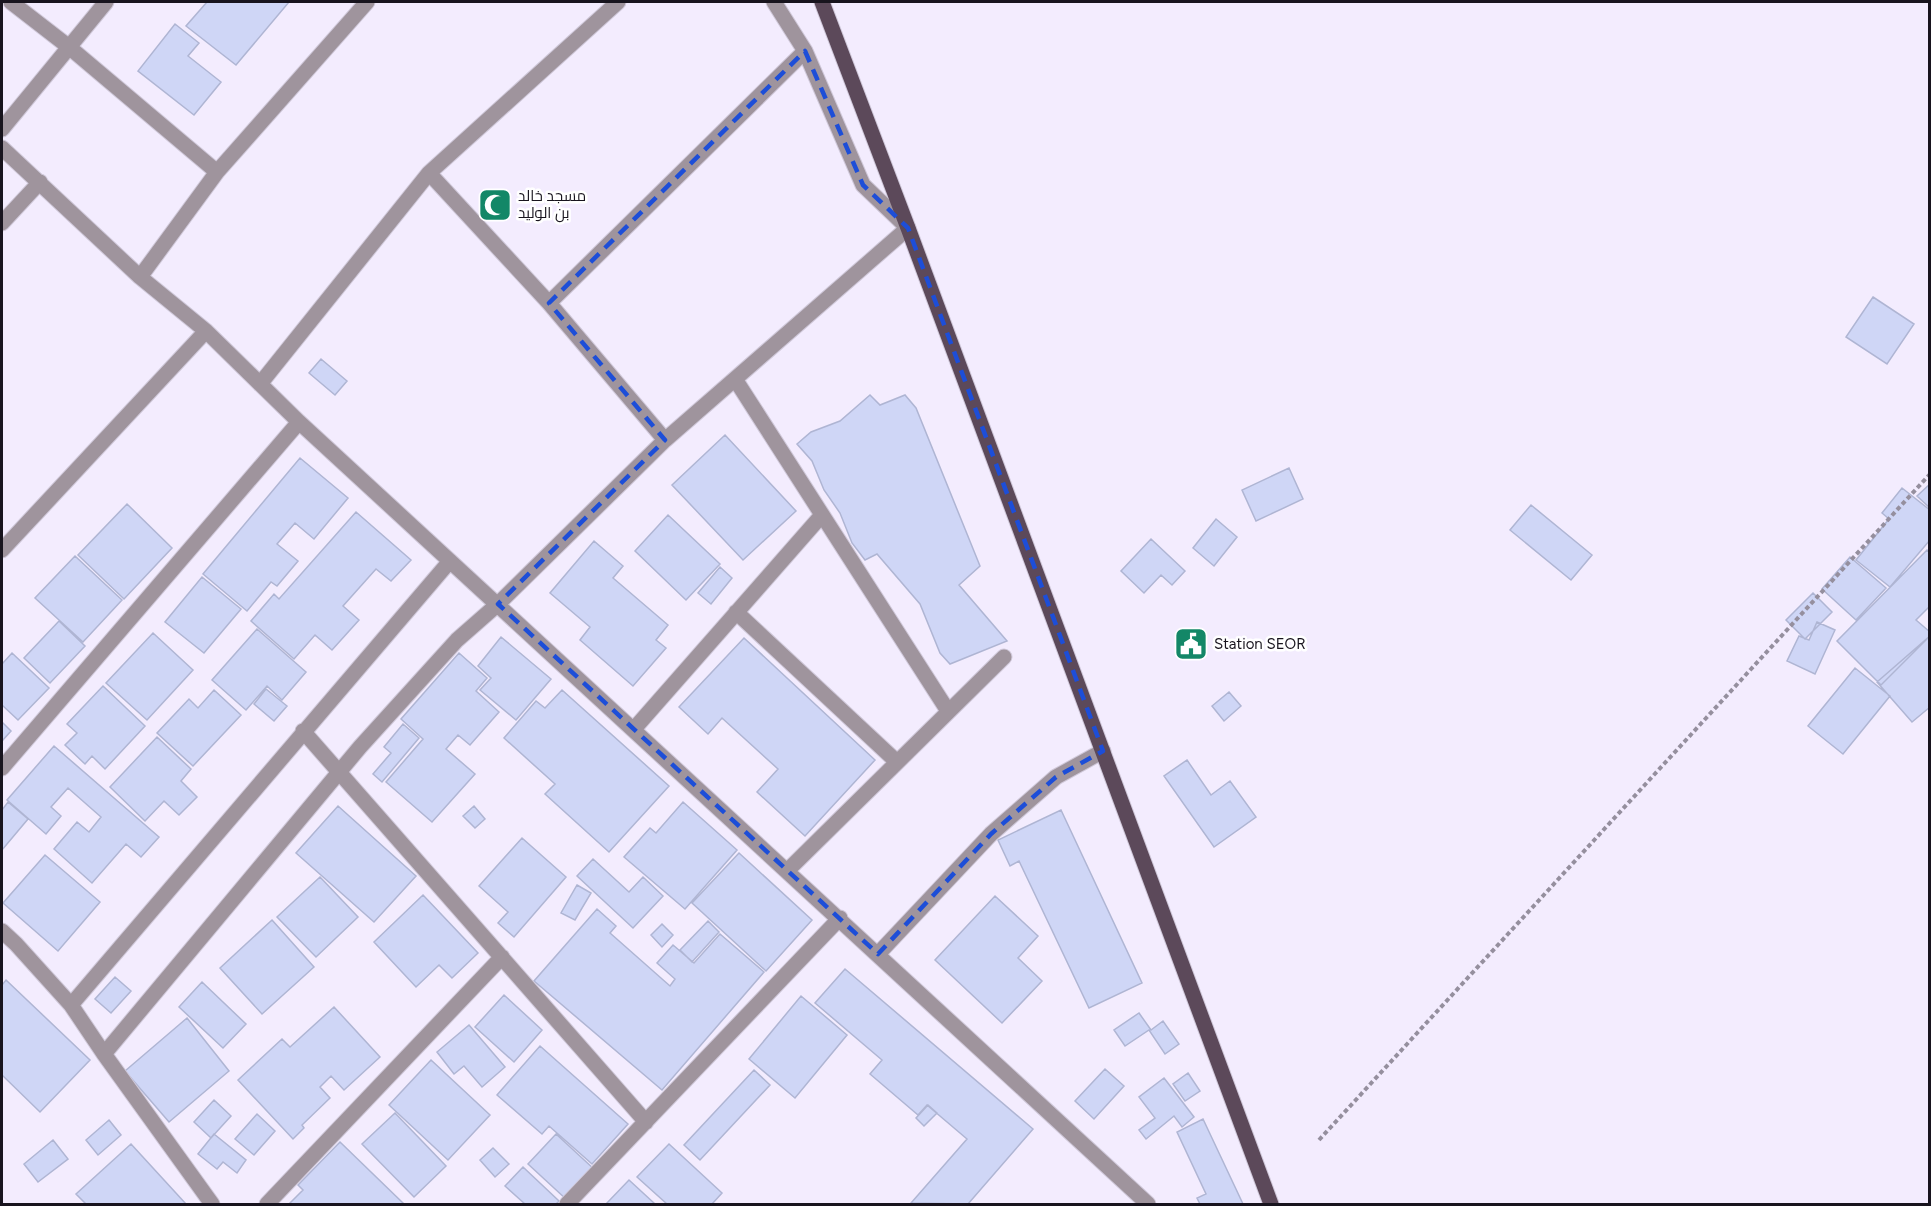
<svg xmlns="http://www.w3.org/2000/svg" width="1931" height="1206" font-family="Figtree,Cairo,sans-serif">
<style>
.building{fill:#cfd6f6;stroke:#afb5d3;stroke-width:1.5}
.lines{fill:none;stroke-linecap:round;stroke-linejoin:round}
.minor-casing{stroke:#d0c9da;stroke-width:17}
.major-casing{stroke:#d0c9da;stroke-width:17}
.path{stroke:#958f9e;stroke-width:4;stroke-dasharray:4.5 3;stroke-linecap:butt}
.minor{stroke:#9f949d;stroke-width:15}
.major{stroke:#5c495a;stroke-width:15}
.marked{fill:none;stroke:#1d4ed8;stroke-width:4.5;stroke-dasharray:12 8;stroke-linejoin:round}
.labels{text-anchor:middle;dominant-baseline:central;stroke-width:5;stroke-linejoin:round;paint-order:stroke}
.poi-label{font-size:15px;fill:#18141e;stroke:#fff;text-anchor:start}
</style>
<rect width="100%" height="100%" fill="#f3ecfe"/>
<path class="building" d="M207,2H289L236,65L186,26Z
M175,24L199,43L188,56L221,82L194,115L138,71Z
M1873,297L1914,324L1887,364L1846,337Z
M321,359L347,381L335,395L309,373Z
M870,395L880,405L905,395L916,408L980,566L959,585L1007,641L950,664L940,653L920,604L877,554L865,560L852,543L840,513L824,490L812,461L797,444L811,432L840,421Z
M725,435L796,511L743,560L672,485Z
M300,458L348,498L314,539L295,523L277,544L298,561L277,586L271,582L247,611L203,574Z
M1289,468L1303,499L1256,521L1242,490Z
M1930,484V508L1917,496Z
M1902,488L1930,510V540L1890,587L1856,560L1889,519L1882,513Z
M127,504L172,548L124,599L78,555Z
M1531,505L1592,555L1571,580L1510,530Z
M356,512L411,560L391,581L376,569L343,606L359,620L332,650L315,635L294,659L251,621L274,594L279,599Z
M668,515L720,564L686,600L635,551Z
M1216,519L1237,537L1214,566L1193,548Z
M1151,539L1185,571L1172,585L1161,575L1144,593L1121,571Z
M594,541L623,566L613,578L668,625L656,640L666,648L633,686L580,640L590,627L550,593Z
M1927,550L1930,553V606L1916,620L1930,632V636L1881,685L1837,641Z
M75,556L122,600L83,642L35,598Z
M1850,557L1886,588L1856,620L1822,589Z
M720,567L732,578L711,604L698,593Z
M202,577L241,609L204,653L165,622Z
M1813,593L1832,612L1805,639L1786,620Z
M59,621L85,646L50,683L24,658Z
M1817,622L1835,630L1815,674L1787,661L1799,636L1809,640Z
M257,629L306,672L282,700L267,686L246,710L212,680Z
M153,633L193,670L147,720L106,683Z
M1930,636V707L1912,722L1877,682Z
M501,637L551,679L516,720L480,690L491,678L478,666Z
M744,638L875,760L805,836L757,792L778,769L722,718L708,734L679,707Z
M12,653L49,688L18,720L2,705V664Z
M459,653L487,678L476,691L499,712L470,745L458,735L446,749L475,774L432,822L386,782L423,739L401,719Z
M1855,668L1890,696L1843,754L1808,726Z
M103,686L145,726L105,769L92,756L85,764L65,745L77,733L67,724Z
M266,689L287,706L274,721L254,704Z
M214,690L241,715L193,766L157,733L189,699L198,708Z
M562,690L669,786L609,852L545,794L555,784L504,738L536,701L545,708Z
M1229,692L1241,706L1224,721L1212,706Z
M2,722L11,731L2,741Z
M403,724L419,738L382,782L373,774L391,753L384,747Z
M157,737L191,769L181,781L197,797L179,815L164,801L145,821L110,787Z
M54,746L159,837L141,857L126,844L92,883L54,849L77,822L89,832L101,817L68,788L51,807L61,816L46,834L7,800Z
M1187,760L1211,795L1230,781L1256,817L1214,847L1164,776Z
M8,802L28,819L2,850V810Z
M683,802L737,850L685,909L624,857L650,828L656,833Z
M338,806L416,876L374,922L296,853Z
M474,806L485,819L475,828L463,816Z
M1061,810L1142,983L1089,1008L1019,861L1010,866L998,840Z
M522,838L566,877L514,937L498,923L508,912L479,886Z
M739,853L812,920L766,971L692,903Z
M45,855L100,902L58,951L3,903Z
M593,859L629,892L643,877L663,896L633,928L577,876Z
M320,877L358,917L316,957L277,917Z
M577,885L591,893L575,920L561,913Z
M423,895L478,953L452,978L439,965L416,987L374,942Z
M995,896L1038,936L1018,958L1042,981L1002,1023L935,960Z
M597,909L616,926L610,933L670,986L675,979L657,963L673,945L694,963L720,934L764,972L662,1090L534,981Z
M272,920L314,967L262,1014L220,968Z
M708,921L719,932L692,962L680,950Z
M662,924L673,935L662,947L651,935Z
M845,969L1033,1129L968,1204L911,1203L967,1139L927,1105L918,1115L870,1074L882,1060L815,1003Z
M115,977L131,991L111,1013L95,999Z
M6,980L90,1060L40,1112L2,1075V985Z
M202,982L246,1024L223,1048L179,1007Z
M504,995L542,1030L514,1062L475,1027Z
M801,996L847,1035L795,1098L749,1059Z
M334,1007L380,1057L344,1090L331,1076L320,1087L330,1098L302,1125L304,1128L293,1139L238,1080L282,1039L290,1047Z
M1139,1013L1151,1030L1163,1021L1179,1044L1165,1054L1149,1030L1125,1046L1114,1030Z
M187,1018L229,1071L169,1122L125,1071Z
M469,1025L505,1067L482,1087L464,1066L454,1074L437,1052Z
M540,1046L628,1124L592,1164L549,1126L542,1134L497,1095Z
M431,1060L490,1115L448,1160L389,1105Z
M1105,1069L1124,1086L1094,1119L1075,1101Z
M754,1070L770,1085L700,1160L684,1145Z
M1188,1073L1200,1091L1185,1101L1173,1084Z
M1164,1078L1194,1117L1182,1127L1174,1116L1146,1139L1139,1130L1155,1118L1139,1097Z
M214,1100L231,1116L211,1138L194,1122Z
M928,1105L937,1113L924,1126L916,1118Z
M395,1113L446,1166L414,1197L362,1144Z
M257,1114L275,1131L254,1155L235,1139Z
M1203,1119L1243,1204H1200L1197,1198L1206,1194L1177,1132Z
M109,1120L121,1135L98,1155L86,1140Z
M214,1134L246,1160L237,1173L223,1162L217,1169L198,1154Z
M556,1134L595,1170L567,1200L528,1164Z
M53,1140L68,1159L38,1182L24,1164Z
M340,1142L404,1204H289L303,1190L298,1185Z
M131,1144L186,1204H86L76,1194Z
M669,1144L722,1193L712,1204H667L637,1177Z
M493,1148L509,1164L495,1177L480,1160Z
M523,1167L559,1201L556,1204H525L505,1186Z
M629,1180L655,1204H606Z"/>
<g class="lines">
<g class="minor-casing">
<path id="minor" d="M11,2L69,47L217,172L140,277
M2,129L106,2
M2,148L140,277L206,331L299,422L1148,1204
M217,172L367,2
M429,173L549,303L665,440
M2,223L40,182
M549,303L805,51
M735,379L948,711
M260,384L429,173L618,2
M2,550L206,331
M736,612L897,762
M634,729L822,515
M303,731L646,1122
M2,768L299,422
M788,870L1004,657
M2,931L16,944L71,1005L104,1054L212,1204
M878,954L991,834L1056,777L1103,751
M71,1005L450,561
M104,1054L360,747L457,640L498,604L665,440L908,228L863,185L805,51L774,2
M267,1204L502,957
M567,1204L840,918"/>
</g>
<g class="major-casing">
<path id="major" d="M822,2L908,228L1271,1204"/>
</g>
<path class="path" d="M1319,1140L1930,474"/>
<use href="#minor" class="minor"/>
<use href="#major" class="major"/>
</g>
<path class="marked" d="M805,51L863,185L908,228L1103,751L1056,777L991,834L878,954L498,604L665,440L549,303Z"/>
<defs>
<g id="mosque-square" transform="scale(1.725)"><rect x="-9" y="-9" width="18" height="18" rx="4" fill="#138767" stroke="#fff"/><path d="M3.5-4.9A6 6 0 1 0 3.5 4.9A5 5 0 1 1 3.5-4.9Z" fill="#fff"/></g>
<g id="civic-square" transform="scale(1.725)"><rect x="-9" y="-9" width="18" height="18" rx="4" fill="#138767" stroke="#fff"/><path d="M-.6-6.5H3V-4.5H.6V-3L4-1V1h2V6H-6V1h2V-1L-.6-3ZM-1.2 2.5V6h2.4V2.5Z" fill="#fff"/></g>
</defs>
<g fill-rule="evenodd">
<use href="#mosque-square" x="495" y="205"/>
<use href="#civic-square" x="1191" y="644"/>
</g>
<g class="labels">
<g class="poi-label">
<text x="518" y="196">مسجد خالد<tspan x="518" dy="17">بن الوليد</tspan></text>
<text x="1214" y="644">Station SEOR</text>
</g>
</g>
<rect width="1931" height="1206" fill="none" stroke="#18141e" stroke-width="6"/>
</svg>
